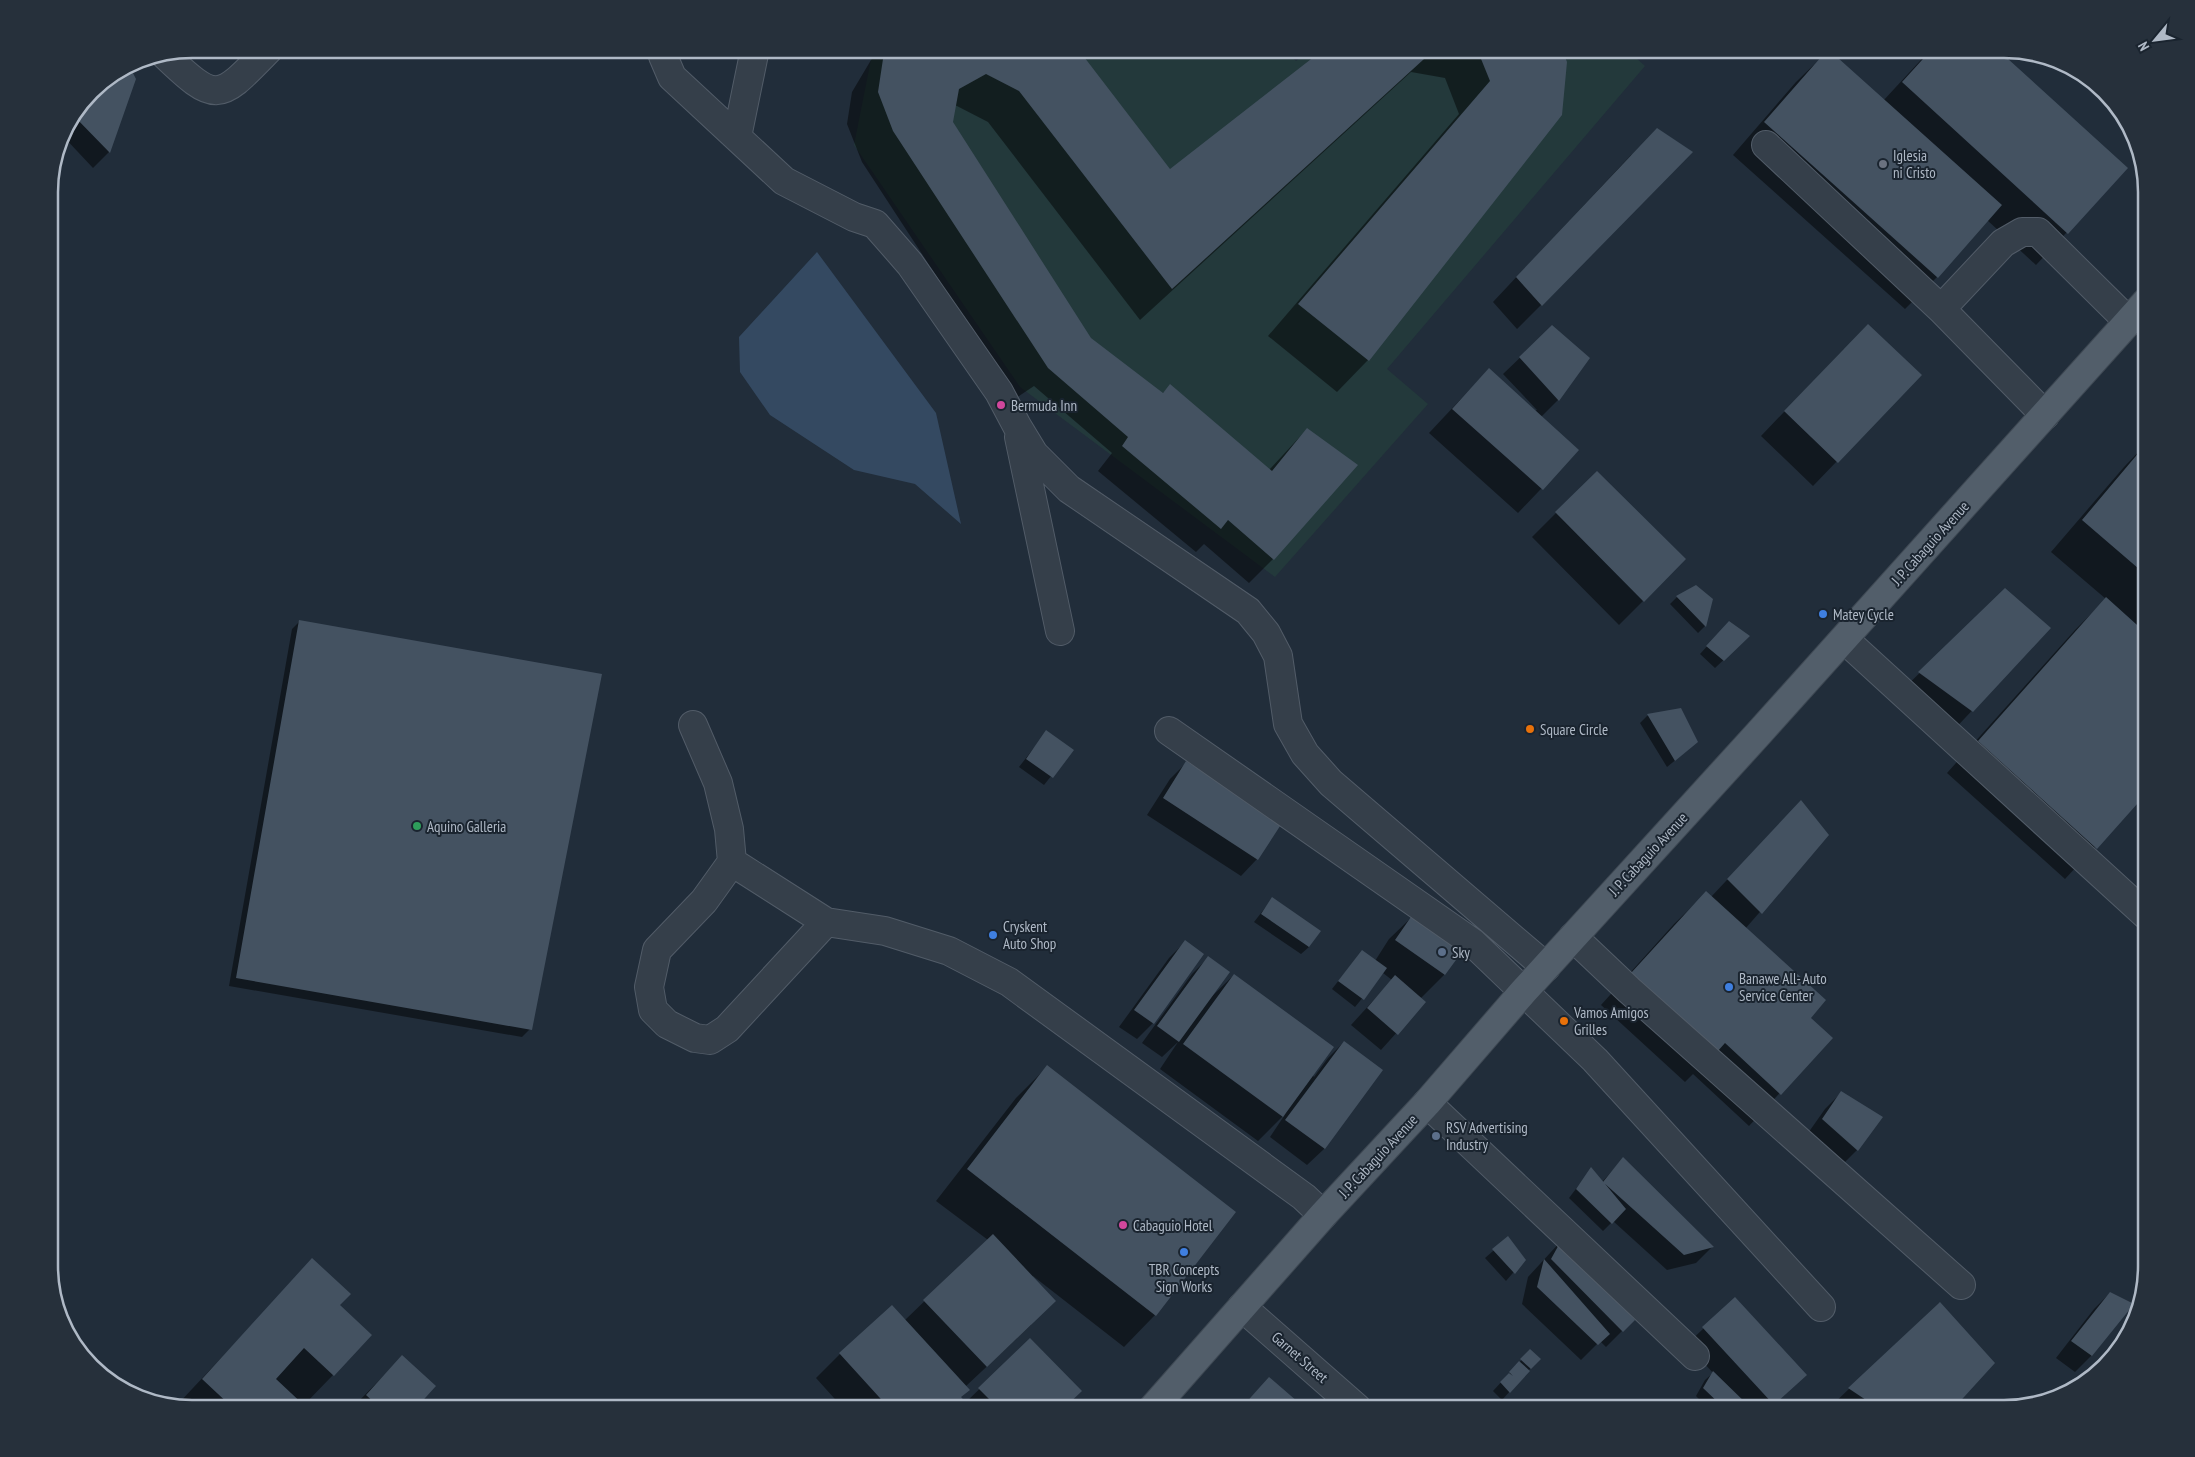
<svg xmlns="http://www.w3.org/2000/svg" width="2195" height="1457" font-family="'PT Sans Narrow',sans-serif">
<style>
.green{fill:#23393b}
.water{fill:#344961}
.shadow{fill:#0007}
.building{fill:#445261}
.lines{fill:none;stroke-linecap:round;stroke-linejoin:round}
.minor-casing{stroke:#525c68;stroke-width:30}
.major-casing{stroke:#3e4853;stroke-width:30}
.minor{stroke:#353f4a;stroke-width:28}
.major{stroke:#525e6a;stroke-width:28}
.worship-dot{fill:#6b7280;stroke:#1a242f;stroke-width:2}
.hotel-dot{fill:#d1479c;stroke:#1a242f;stroke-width:2}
.shop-dot{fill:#3f7fe0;stroke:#1a242f;stroke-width:2}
.food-dot{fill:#e8710a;stroke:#1a242f;stroke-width:2}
.leisure-dot{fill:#2e9e5b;stroke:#1a242f;stroke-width:2}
.service-dot{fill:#5c6f8a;stroke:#1a242f;stroke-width:2}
.labels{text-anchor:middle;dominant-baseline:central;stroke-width:4;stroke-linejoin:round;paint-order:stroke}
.poi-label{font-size:15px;fill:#afb9c6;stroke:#1a242f;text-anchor:start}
.street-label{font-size:15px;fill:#afb9c6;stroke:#1a242f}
.rim{fill:none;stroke:#afb9c6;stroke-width:2.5}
</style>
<rect width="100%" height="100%" fill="#212d3a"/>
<path class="green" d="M873,49H1284L1296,61L1311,49H1626L1645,66L1387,369L1428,404L1275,577L1020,387L854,145Z"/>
<path class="water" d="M817,252L936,413L961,524L915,484L854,470L770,415L740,372L739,337Z"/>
<path class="shadow" d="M880,49H1077L1170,170L1326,49H1560L1566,62L1368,360L1337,392L1268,336L1459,114L1445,78L1411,72L1140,320L988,122L955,105L952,122L1090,339L1162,394L1170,386L1269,470L1307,429L1273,559L1249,583L1204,544L1196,552L1098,471L1112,453L1034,386L1016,398L862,162L847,124L852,92L874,55Z
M1931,49H1995L2126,169L2036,265L1987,220L1937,277L1905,309L1733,155L1796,82L1828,51L1883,101Z
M91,90L109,152L93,168L62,135L63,129Z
M1632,154L1541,305L1517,329L1493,302Z
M1552,327L1558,400L1541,417L1578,450L1518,513L1429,433L1489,369L1535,411L1537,410L1503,374Z
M1844,349L1920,375L1813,486L1761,436Z
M2146,444V792L2065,879L1947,773L2075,630L2106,599L2051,552L2124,467Z
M1597,472L1643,601L1619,625L1532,537Z
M2005,590L2050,628L1948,736L1895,697Z
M1677,597L1705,626L1698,633L1670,604Z
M299,622L530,1029L522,1037L229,986L292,629Z
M1721,631L1749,636L1715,668L1700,654Z
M1680,709L1689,749L1667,767L1640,723L1647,716Z
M1047,731L1072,750L1044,785L1019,767Z
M1187,762L1257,859L1241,876L1147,815L1170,779Z
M1785,818L1827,835L1745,929L1809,1018L1831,1038L1749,1126L1693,1074L1685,1082L1601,1005L1674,924L1706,893L1711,897Z
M2146,885V905L2136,896Z
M1272,899L1309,947L1301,954L1254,922Z
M1414,915L1462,949L1444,975L1420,999L1424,1002L1381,1050L1351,1025L1392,980L1383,973L1355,1007L1332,989L1362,951L1375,961L1389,939Z
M1185,942L1153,1023L1137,1039L1119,1027L1169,958Z
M1208,958L1209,999L1234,975L1314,1077L1328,1058L1344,1042L1381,1070L1324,1149L1307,1165L1270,1137L1286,1113L1258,1141L1160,1069L1178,1042L1162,1057L1142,1043L1192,974Z
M1047,1067L1155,1315L1124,1347L1033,1276L1031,1325L965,1387L960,1398L965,1403L1030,1340L1080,1391L1062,1408H843L816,1378L840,1354L905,1320L988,1240L936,1201L1016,1098Z
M1841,1093L1857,1150L1841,1166L1806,1136L1825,1109Z
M1623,1159L1712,1247L1696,1263L1667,1270L1613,1221L1603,1231L1569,1198L1591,1169L1602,1182Z
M1508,1238L1524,1260L1506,1281L1485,1258Z
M1562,1240L1633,1320L1606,1347L1600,1341L1581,1360L1522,1304L1528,1277Z
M313,1260L339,1305L333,1375L303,1406L305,1408H192L178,1404Z
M2110,1293L2092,1355L2075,1372L2056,1358L2094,1309Z
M1735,1299L1789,1391L1770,1408H1708L1696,1396L1705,1380L1713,1373L1687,1344Z
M1939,1303L1994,1363L1952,1408H1829Z
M1530,1351L1539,1359L1502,1400L1493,1391Z
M402,1357L434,1387L414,1408H352Z
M1269,1379L1303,1408H1240Z"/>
<path class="building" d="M889,49H1078L1170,169L1324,49H1435L1172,289L1019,91L986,74L959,89L953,122L1091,338L1163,393L1170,384L1272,471L1307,428L1358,465L1274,560L1228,520L1221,529L1122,446L1128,437L1048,368L893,131L878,92L883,59Z
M1477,49H1562L1567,62L1562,115L1369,361L1298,304L1490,81Z
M1828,49L2002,205L1938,278L1764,122Z
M1932,49H1997L2128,168L2068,234L1902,82Z
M129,65L136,79L110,153L73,115L91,90Z
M1657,128L1693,152L1542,306L1516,277Z
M1868,324L1922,375L1838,463L1784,411Z
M1552,325L1590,358L1559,401L1519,357Z
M1489,368L1579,450L1543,490L1452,409Z
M2146,444V575L2082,520Z
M1597,471L1686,559L1644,602L1555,512Z
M1696,585L1713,599L1706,627L1676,596Z
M2005,588L2051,628L1973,712L1918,672Z
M2106,597L2146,633V794L2097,849L1978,741Z
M299,620L602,674L532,1030L236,978Z
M1729,621L1750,636L1724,661L1706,646Z
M1681,708L1698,742L1675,761L1647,714Z
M1046,730L1074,750L1053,778L1026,759Z
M1186,761L1282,823L1258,860L1163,798Z
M1801,800L1829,835L1762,914L1727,879Z
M1706,891L1826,1000L1811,1018L1833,1038L1781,1095L1725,1043L1717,1052L1631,973Z
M1272,897L1321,931L1309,947L1261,914Z
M1413,914L1464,949L1445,975L1395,940Z
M1185,940L1204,954L1154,1024L1134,1010Z
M1362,950L1387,968L1364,1000L1338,981Z
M1208,956L1230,972L1179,1042L1157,1026Z
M1234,974L1334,1047L1283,1117L1183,1044Z
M1395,975L1426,1002L1398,1035L1367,1008Z
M1344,1041L1383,1070L1325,1149L1285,1120Z
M1047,1065L1236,1212L1156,1316L967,1169Z
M1841,1091L1883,1117L1858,1151L1822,1119Z
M1623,1157L1714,1247L1684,1255L1603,1182Z
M1591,1167L1626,1209L1612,1224L1576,1189Z
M993,1234L1056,1301L987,1367L923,1300Z
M1508,1236L1526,1260L1515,1274L1492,1249Z
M1562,1239L1635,1320L1623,1332L1551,1259Z
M312,1258L351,1294L340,1305L372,1335L334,1376L304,1348L276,1379L307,1408H233L202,1379Z
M1544,1259L1610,1334L1598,1345L1537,1287Z
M2110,1292L2134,1304L2092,1356L2071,1341Z
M1735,1297L1807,1375L1774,1405L1702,1327Z
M1940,1302L1995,1363L1954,1408H1878L1848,1388Z
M892,1305L970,1390L961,1397L971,1408H889L839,1353Z
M1030,1338L1082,1391L1064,1408H998L978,1388Z
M1530,1349L1541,1359L1531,1369L1520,1359Z
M402,1355L436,1386L416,1408H378L379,1407L366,1395Z
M1519,1361L1530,1371L1510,1393L1500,1382L1509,1373L1513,1376L1509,1372Z
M1713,1371L1751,1408H1724L1703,1388Z
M1269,1377L1305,1408H1241Z
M1546,1401L1555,1408H1540Z"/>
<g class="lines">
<g class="minor-casing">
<path id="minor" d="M663,49V56L672,77L784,181L854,217L875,224L910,264L999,392L1017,426L1034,454L1069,489L1248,611L1266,633L1278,656L1288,724L1305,754L1331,783L1546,967
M164,54C218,106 219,100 269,49
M737,137L755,49
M1766,145L1941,309L2045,415
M1941,309L2003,243L2022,232H2038L2129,322
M1019,437L1060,631
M1844,639L2146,915
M693,725L718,783L729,829L732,862
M1169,731L1473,943L1595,1060L1821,1307
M826,922L727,1029L710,1040L695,1038L667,1024L653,1010L649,987L657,950L704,901L732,862L826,922L885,931L949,951L1009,982L1304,1197L1323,1215
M1573,937L1629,990L1961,1285
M1427,1103L1695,1356
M1242,1307L1357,1408"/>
</g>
<g class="major-casing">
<path id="major" d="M1153,1408L1323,1215L1427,1103L1523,992L1759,733L2146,302"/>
</g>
<use href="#minor" class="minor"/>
<use href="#major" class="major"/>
</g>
<circle class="worship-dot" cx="1883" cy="164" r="5"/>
<g class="hotel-dot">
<circle cx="1001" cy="405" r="5"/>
<circle cx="1123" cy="1225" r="5"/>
</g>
<g class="shop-dot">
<circle cx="1823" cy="614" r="5"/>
<circle cx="993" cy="935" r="5"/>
<circle cx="1729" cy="987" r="5"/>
<circle cx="1184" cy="1252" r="5"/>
</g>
<g class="food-dot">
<circle cx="1530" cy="729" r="5"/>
<circle cx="1564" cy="1021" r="5"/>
</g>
<circle class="leisure-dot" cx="417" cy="826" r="5"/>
<g class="service-dot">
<circle cx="1442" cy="952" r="5"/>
<circle cx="1436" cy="1136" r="5"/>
</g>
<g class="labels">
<g class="poi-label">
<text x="1893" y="155">Iglesia<tspan x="1893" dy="17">ni Cristo</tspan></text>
<text x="1011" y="405">Bermuda Inn</text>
<text x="1833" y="614">Matey Cycle</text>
<text x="1540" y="729">Square Circle</text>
<text x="427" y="826">Aquino Galleria</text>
<text x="1003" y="926">Cryskent<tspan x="1003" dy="17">Auto Shop</tspan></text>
<text x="1452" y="952">Sky</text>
<text x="1739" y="978">Banawe All- Auto<tspan x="1739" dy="17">Service Center</tspan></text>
<text x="1574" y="1012">Vamos Amigos<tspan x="1574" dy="17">Grilles</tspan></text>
<text x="1446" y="1127">RSV Advertising<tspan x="1446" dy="17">Industry</tspan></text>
<text x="1133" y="1225">Cabaguio Hotel</text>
<text x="1184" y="1269" text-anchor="middle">TBR Concepts<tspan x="1184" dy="17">Sign Works</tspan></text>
</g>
<g class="street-label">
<text transform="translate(1930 543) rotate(-48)">J. P. Cabaguio Avenue</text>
<text transform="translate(1648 854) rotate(-47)">J. P. Cabaguio Avenue</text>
<text transform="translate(1378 1156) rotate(-47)">J. P. Cabaguio Avenue</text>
<text transform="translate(1300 1357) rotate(41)">Garnet Street</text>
</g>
</g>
<path d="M0 0H2195V1457H0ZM192 58H2004A134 134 0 0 1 2138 192V1266A134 134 0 0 1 2004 1400H192A134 134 0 0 1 58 1266V192A134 134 0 0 1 192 58Z" fill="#26303b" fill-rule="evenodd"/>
<path class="rim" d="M192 58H2004A134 134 0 0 1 2138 192V1266A134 134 0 0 1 2004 1400H192A134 134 0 0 1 58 1266V192A134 134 0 0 1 192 58Z"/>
<g transform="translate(2155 40) rotate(241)" stroke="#1a242f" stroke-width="4" paint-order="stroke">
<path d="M0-4L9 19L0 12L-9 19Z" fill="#afb9c6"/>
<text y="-8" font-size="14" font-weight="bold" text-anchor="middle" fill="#afb9c6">N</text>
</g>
</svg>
